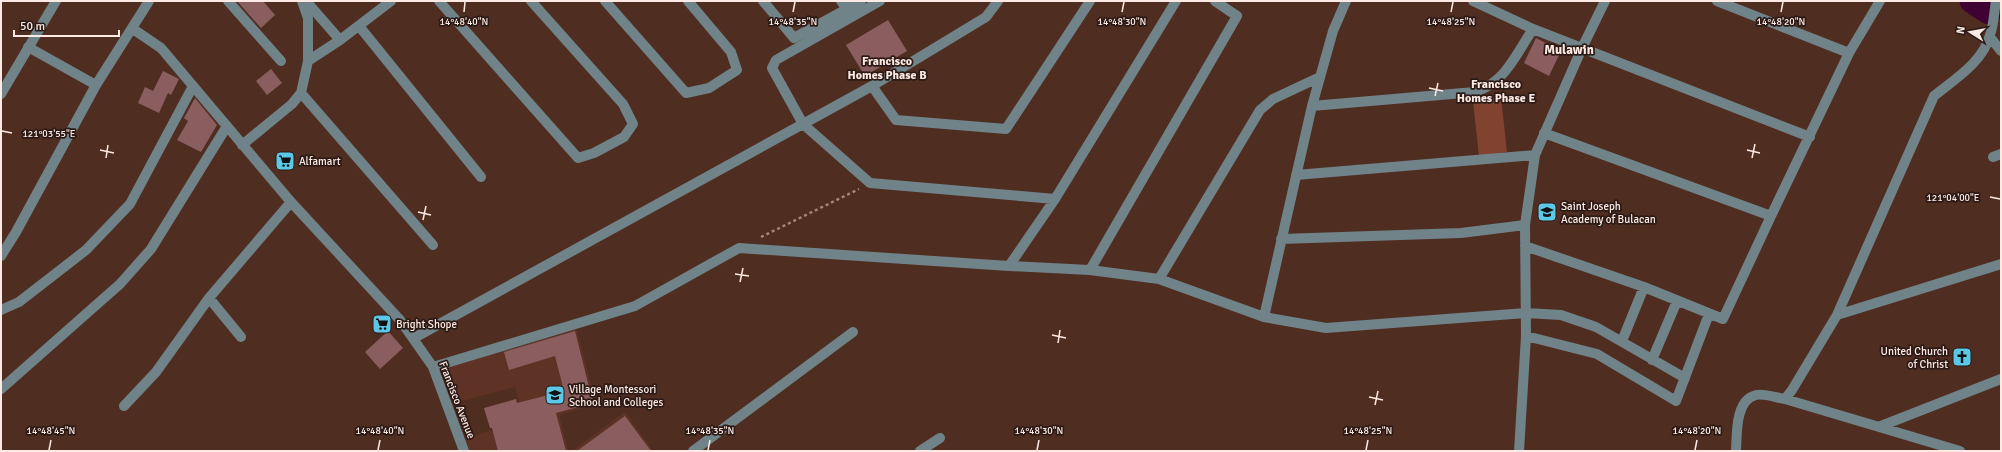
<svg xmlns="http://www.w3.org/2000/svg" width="2002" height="452" font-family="Signika,sans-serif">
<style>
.built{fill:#5e3325}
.green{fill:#81432f}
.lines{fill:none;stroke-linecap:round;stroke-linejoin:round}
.river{stroke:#3f0333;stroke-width:25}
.building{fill:#8a5e5f}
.path{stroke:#a2867d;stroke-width:2.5;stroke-dasharray:3 3;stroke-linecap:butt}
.minor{stroke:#6f8389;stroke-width:10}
.ticks{fill:none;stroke:#feeae4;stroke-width:1.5}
.labels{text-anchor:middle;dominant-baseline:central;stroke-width:3.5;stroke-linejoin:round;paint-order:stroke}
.poi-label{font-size:11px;fill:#feeae4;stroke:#2b1a15;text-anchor:start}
.street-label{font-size:11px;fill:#feeae4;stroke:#2b1a15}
.neighbourhood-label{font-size:12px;font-weight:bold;fill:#feeae4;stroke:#2b1a15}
.quarter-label{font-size:13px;font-weight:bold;fill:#feeae4;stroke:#2b1a15}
.ticks-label{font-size:10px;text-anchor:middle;fill:#feeae4;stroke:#2b1a15;stroke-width:3.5;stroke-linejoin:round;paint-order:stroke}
</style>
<rect width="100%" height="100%" fill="#502d21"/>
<path class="built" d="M576 327 596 404 559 415 568 451H470L465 438 524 421 515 387 454 403 442 365Z
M625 412 653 451H572Z"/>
<path class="green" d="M1501 97 1507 152 1479 156 1473 101Z"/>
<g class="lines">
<path class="river" d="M1972 1 1989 12"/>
</g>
<path class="building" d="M237 1H263L275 15 261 28Z
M888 20 907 51 865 76 846 45Z
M1536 38 1561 51 1549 76 1524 63Z
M271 69 282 83 267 95 256 81Z
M163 71 179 79 171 95 168 93 159 113 138 103 145 87 153 91Z
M195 98 217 125 201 152 177 140 188 121 184 118Z
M388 331 403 348 380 369 365 352Z
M575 331 593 403 556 413 566 451H498L492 428H490L484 408 516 399 517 403 564 391 555 356 509 370 504 352Z
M625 416 651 451H577Z"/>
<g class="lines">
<path class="path" d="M761 237 859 189"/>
<path class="minor" d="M228 1 281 61
M306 1 340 40 308 61
M439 1 578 158 594 153 624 137 633 124 623 104 531 1
M605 1 686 93 709 88 737 70 731 52 688 1
M763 1 794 38 847 9 841 1
M880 1 776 60 772 68 803 124 870 183 1055 199
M1473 1 1533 29 1810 137
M1717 1 1849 53
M847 9 861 1
M359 26 481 177
M133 29 161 48 291 202 400 320 433 367 464 451
M1990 37 2001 51
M340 40 391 1
M28 47 96 85
M872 86 896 120 1006 129 1090 1
M301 93 433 245
M1 94 56 1
M1312 106 1475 92C1506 82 1516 54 1533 29
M1544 133 1771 216 1849 53 1880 1
M242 145 292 104 301 93 308 61V18L302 1
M1993 157 2001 154
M1296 175 1535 155
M1281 239 1461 233 1525 225
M1525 246 1644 287 1723 319 1771 216
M1 256 16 232 96 85 149 1
M1009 266 1055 199 1176 1
M1090 270 1237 16 1215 1
M1159 279 1260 110 1273 99 1320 77
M209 298 241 337
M1 310 19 302 86 250 130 204 193 86
M1837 315 2001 264
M1264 317 1312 106 1333 31 1346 1
M1526 336 1597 354 1676 401 1709 314
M414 338 872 86 986 17 998 1
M1622 341 1644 287
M1652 360 1677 301
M433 367 635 306 739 248 1009 266 1090 270 1159 279 1264 317 1326 328 1526 313 1561 315 1596 327 1685 378
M1 389 120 284 151 249 227 126
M1785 399 1792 390 1837 315 1934 96C1955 79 1983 62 1990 35 1994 24 1994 12 1996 1
M124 406 156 372 209 298 291 202
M1881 426 2001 379
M693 451 853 332
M920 451 940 438
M1519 451 1526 336 1525 225 1535 155 1582 48 1605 1
M1736 451C1737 434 1735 400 1756 395 1764 393 1777 398 1785 399L1960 451"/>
</g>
<path class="ticks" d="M464 12 465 2M793 12 795 2M1122 12 1124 2M1451 12 1453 2M1781 12 1783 2M1429 88 1443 91M1435 96 1438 83M2 131 12 133M100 150 114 153M1747 150 1760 153M106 158 108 145M1752 158 1755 144M1990 197 2000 199M418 212 431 215M423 220 426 206M735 274 749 276M740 282 743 268M1052 335 1066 338M1058 343 1060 330M1369 397 1383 400M1375 405 1378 391M49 450 51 440M378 450 380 440M708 450 710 440M1037 450 1039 440M1366 450 1368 440M1695 450 1697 440"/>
<defs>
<g id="supermarket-square" transform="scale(1)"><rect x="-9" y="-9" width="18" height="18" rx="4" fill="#5ac8e6" stroke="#2b1a15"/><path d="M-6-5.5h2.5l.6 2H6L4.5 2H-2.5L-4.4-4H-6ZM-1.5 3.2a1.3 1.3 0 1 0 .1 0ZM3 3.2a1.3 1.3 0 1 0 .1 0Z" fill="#111"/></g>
<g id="school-square" transform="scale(1)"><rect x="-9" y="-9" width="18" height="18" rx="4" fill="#5ac8e6" stroke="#2b1a15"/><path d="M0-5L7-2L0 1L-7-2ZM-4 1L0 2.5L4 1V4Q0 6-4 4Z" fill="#111"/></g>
<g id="church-square" transform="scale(1)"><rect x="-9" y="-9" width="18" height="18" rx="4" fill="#5ac8e6" stroke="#2b1a15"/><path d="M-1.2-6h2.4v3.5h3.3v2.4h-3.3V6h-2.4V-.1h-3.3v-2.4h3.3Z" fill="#111"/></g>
</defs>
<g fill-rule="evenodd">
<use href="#supermarket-square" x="285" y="161"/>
<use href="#school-square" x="1547" y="212"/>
<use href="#supermarket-square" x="382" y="324"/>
<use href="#church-square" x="1962" y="357"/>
<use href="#school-square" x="555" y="395"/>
</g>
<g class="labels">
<g class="poi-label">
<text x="299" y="161">Alfamart</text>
<text x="1561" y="206">Saint Joseph<tspan x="1561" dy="13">Academy of Bulacan</tspan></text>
<text x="396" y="324">Bright Shope</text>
<text x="1948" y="351" text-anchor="end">United Church<tspan x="1948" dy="13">of Christ</tspan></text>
<text x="569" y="389">Village Montessori<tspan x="569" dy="13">School and Colleges</tspan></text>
</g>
<g class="street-label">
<text transform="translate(457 400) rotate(69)">Francisco Avenue</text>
</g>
<g class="neighbourhood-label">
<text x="887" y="61">Francisco<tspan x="887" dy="14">Homes Phase B</tspan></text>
<text x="1496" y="84">Francisco<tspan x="1496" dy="14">Homes Phase E</tspan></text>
</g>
<g class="quarter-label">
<text x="1569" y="50">Mulawin</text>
</g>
</g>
<g class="ticks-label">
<text x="464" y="25">14°48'40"N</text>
<text x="793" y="25">14°48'35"N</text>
<text x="1122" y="25">14°48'30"N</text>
<text x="1451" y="25">14°48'25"N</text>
<text x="1781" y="25">14°48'20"N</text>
<text x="49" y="137">121°03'55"E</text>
<text x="1953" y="201">121°04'00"E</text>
<text x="51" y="434">14°48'45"N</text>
<text x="380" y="434">14°48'40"N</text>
<text x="710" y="434">14°48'35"N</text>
<text x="1039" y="434">14°48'30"N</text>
<text x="1368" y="434">14°48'25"N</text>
<text x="1697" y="434">14°48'20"N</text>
</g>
<rect width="2002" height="452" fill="none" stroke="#feeae4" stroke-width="4"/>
<g transform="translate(1970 32) rotate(281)" stroke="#2b1a15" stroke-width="3" paint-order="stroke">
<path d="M0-3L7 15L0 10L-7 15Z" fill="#feeae4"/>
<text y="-6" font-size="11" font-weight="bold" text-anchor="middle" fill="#feeae4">N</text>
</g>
<path d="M14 30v6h105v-6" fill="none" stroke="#feeae4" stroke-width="2"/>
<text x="20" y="30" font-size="12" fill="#feeae4" stroke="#2b1a15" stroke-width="3" paint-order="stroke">50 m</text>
</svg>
